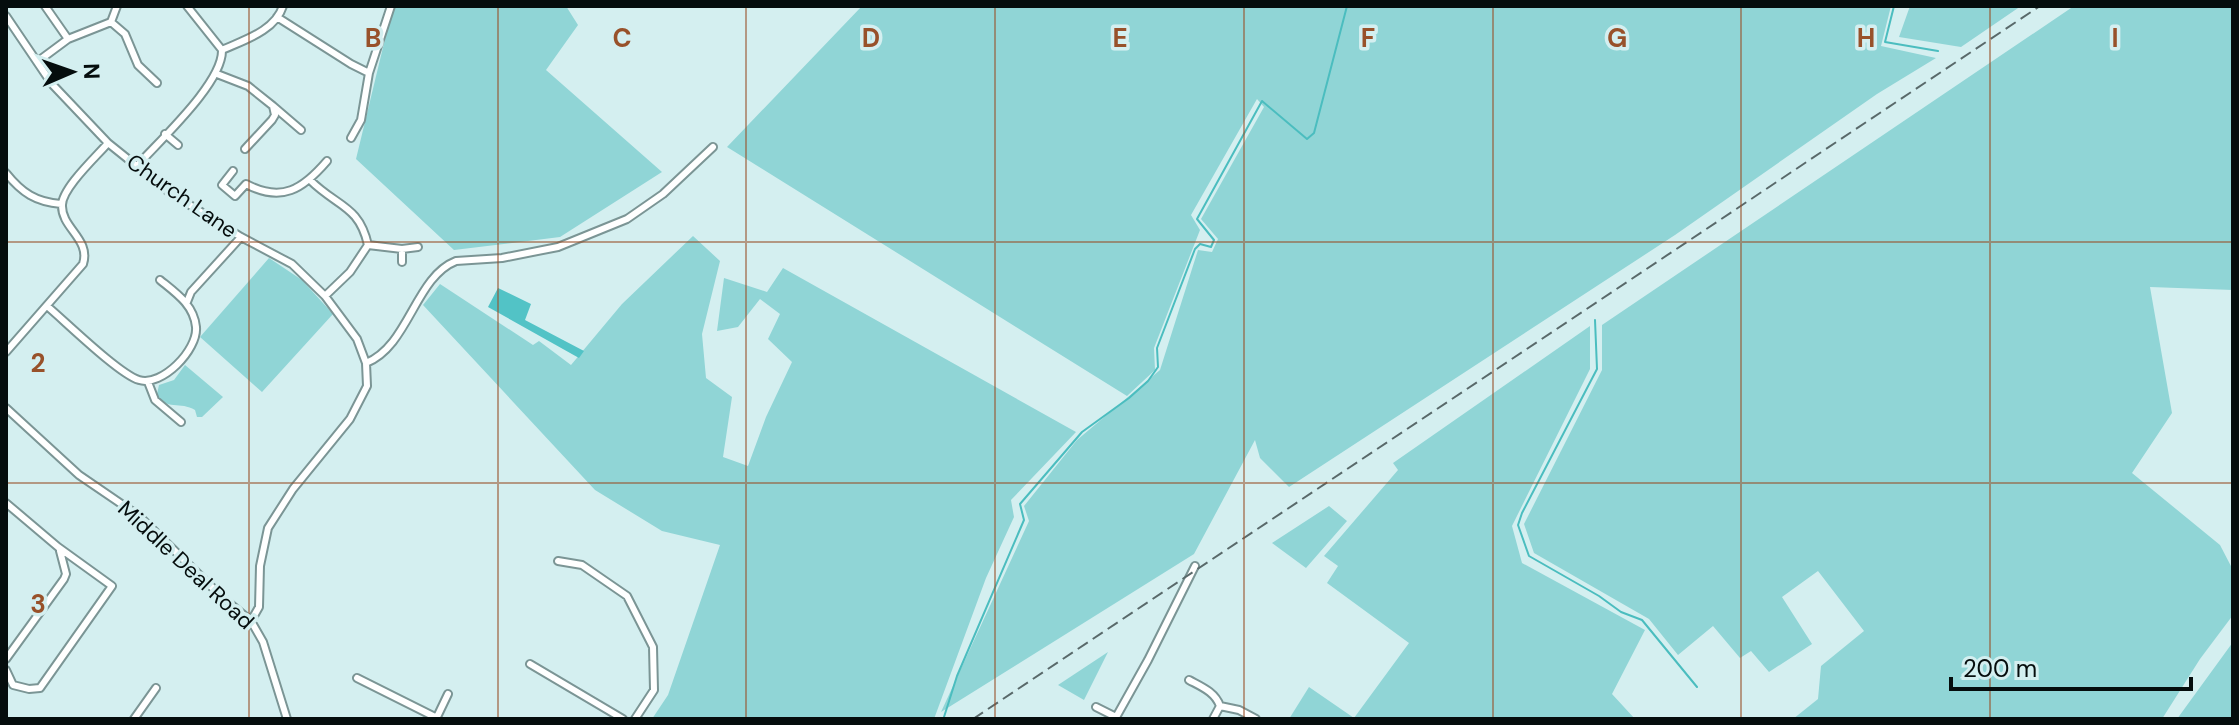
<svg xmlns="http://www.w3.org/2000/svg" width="2239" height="725" font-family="'DM Sans',sans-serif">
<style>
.green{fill:#90d5d6}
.forest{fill:#52c3c6}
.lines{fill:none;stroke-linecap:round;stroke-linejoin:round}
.stream{stroke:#4bbdbf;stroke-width:2}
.minor-casing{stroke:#7b9595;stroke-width:10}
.minor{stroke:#fff;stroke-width:6}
.rail{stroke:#59696a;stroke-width:2;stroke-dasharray:12 6;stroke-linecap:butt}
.grid{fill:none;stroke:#98512a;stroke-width:2;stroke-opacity:0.55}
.labels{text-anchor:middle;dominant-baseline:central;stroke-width:7;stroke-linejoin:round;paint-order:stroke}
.street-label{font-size:22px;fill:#050d0d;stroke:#d4eff0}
.grid-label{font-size:26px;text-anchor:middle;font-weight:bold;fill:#98512a;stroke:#d4eff0;stroke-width:7;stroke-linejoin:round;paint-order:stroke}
</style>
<rect width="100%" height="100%" fill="#d4eff0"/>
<path class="green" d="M393 6H566L578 25 546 70 662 172 560 237 454 250 356 159Z
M862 6H1891L1881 46 1936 58 1877 94 1675 235 1289 487 1260 458 1255 440 1194 554 941 712 1029 521 1024 506 1077 440 1160 370 1198 250 1212 252 1218 239 1201 219 1264 107 1257 99 1191 215 1200 230 1154 348 1155 370 1127 396 727 147Z
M1910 6H2021L1961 47 1899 37Z
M2074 6H2233V290L2150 287 2172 413 2132 473 2220 545 2233 570V615L2200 659 2162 719H1793L1818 699 1821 666 1864 631 1818 571 1782 597 1812 644 1769 672 1751 651 1740 658 1713 626 1678 655 1649 619 1534 553 1524 524 1602 370V325Z
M693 236 720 261 702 334 706 378 732 397 723 457 748 466 766 417 792 362 768 339 780 314 760 299 738 327 717 331 724 278 767 292 783 268 1076 432 1011 500 1014 517 986 578 934 719H652L668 695 720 545 662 531 595 490 423 305 440 284 533 345 539 341 571 365 622 304Z
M269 258 302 280 333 314 262 392 200 337Z
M1590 326V369L1512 526 1522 563 1645 630 1612 694 1635 719H1289L1309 687 1354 718 1409 643 1327 583 1338 566 1324 556 1398 470 1393 463Z
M185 365 223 397 202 417H197L195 410C181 401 165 411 157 394L159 385 174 380Z
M1329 506 1347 521 1306 568 1272 543Z
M2233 642V719H2177Z
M1108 652 1084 700 1058 685Z"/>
<path class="forest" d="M498 288 531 304 525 320 584 351 579 358 488 307Z"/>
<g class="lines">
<path class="stream" d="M1894 6 1885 42 1938 51
M1595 320 1597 369 1522 513 1518 525 1529 556 1599 596 1621 612 1642 620 1697 687
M944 717 957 676 1024 520 1020 504 1082 432 1129 398 1148 381 1158 367 1157 348 1195 249 1200 244 1211 247 1214 240 1197 219 1262 101 1307 139 1314 133 1347 6"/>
<g class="minor-casing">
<path id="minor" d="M45 6 68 39
M6 16 52 84 108 143 169 192 241 237 292 264 325 296 357 339 366 363 367 386 350 419 293 489 268 528 260 566 259 607 251 621
M277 17 351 64 369 73
M111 22 125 34 138 65 157 83
M222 50C244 40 275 31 283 6
M37 62 68 39 111 22 117 6
M217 74 248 86 273 106 275 115 272 120 245 149
M273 106 301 130
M165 134 178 145
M351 138 361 120 369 73 391 6
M136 167C159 141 223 83 222 50L187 6
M233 171 222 185 235 196 246 184C282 203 303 189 327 161
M6 173C22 193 36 202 61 204
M310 180C337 207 359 205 368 245L350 272 325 296
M368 245 402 249
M402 262V249L418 247
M187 302 191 292 241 237
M47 306C67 323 119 374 139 380 162 387 198 350 196 327 194 305 176 293 160 280
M6 352 83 264C91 239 61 228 62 205 62 188 97 156 108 143
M366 363C409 346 415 277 456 261L502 258 558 247 627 219 663 194 713 147
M148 382 155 400 181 422
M6 408 79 475 139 516 222 597 251 621 263 642 287 719
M6 503 58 547 112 586 40 688 29 689 13 685 6 670
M558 561 582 565 627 596 653 647 654 690 635 719
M6 659 64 579 66 574 60 551
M530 664 623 719
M357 678 437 718
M1189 680C1202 687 1215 692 1220 706L1213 719
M1220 706 1239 710 1256 719
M1096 707 1116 717
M134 719 156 688
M436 719 448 694
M1115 719 1148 660 1195 566"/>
</g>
<use href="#minor" class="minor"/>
<path class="rail" d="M973 719 2040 6"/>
</g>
<path class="grid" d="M249 6V719M498 6V719M746 6V719M995 6V719M1244 6V719M1493 6V719M1741 6V719M1990 6V719M6 242H2233M6 483H2233"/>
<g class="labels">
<g class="street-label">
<text transform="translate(182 196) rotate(35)">Church Lane</text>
<text transform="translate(186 565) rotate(43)">Middle Deal Road</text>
</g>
</g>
<g class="grid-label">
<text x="373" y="47">B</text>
<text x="622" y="47">C</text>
<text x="871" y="47">D</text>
<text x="1120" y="47">E</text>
<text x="1368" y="47">F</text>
<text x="1617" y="47">G</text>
<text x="1866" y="47">H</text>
<text x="2115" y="47">I</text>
<text x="38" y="372">2</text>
<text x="38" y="613">3</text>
</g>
<rect width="2239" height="725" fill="none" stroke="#050d0d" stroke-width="16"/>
<g transform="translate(72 72) rotate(88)" stroke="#d4eff0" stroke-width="6" paint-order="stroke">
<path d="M0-6L14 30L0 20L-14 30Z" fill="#050d0d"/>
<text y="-12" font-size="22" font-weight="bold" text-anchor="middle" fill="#050d0d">N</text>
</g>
<path d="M1951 677v12h240v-12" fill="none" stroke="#050d0d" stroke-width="4"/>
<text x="1963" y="677" font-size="24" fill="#050d0d" stroke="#d4eff0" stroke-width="6" paint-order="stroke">200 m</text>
</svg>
